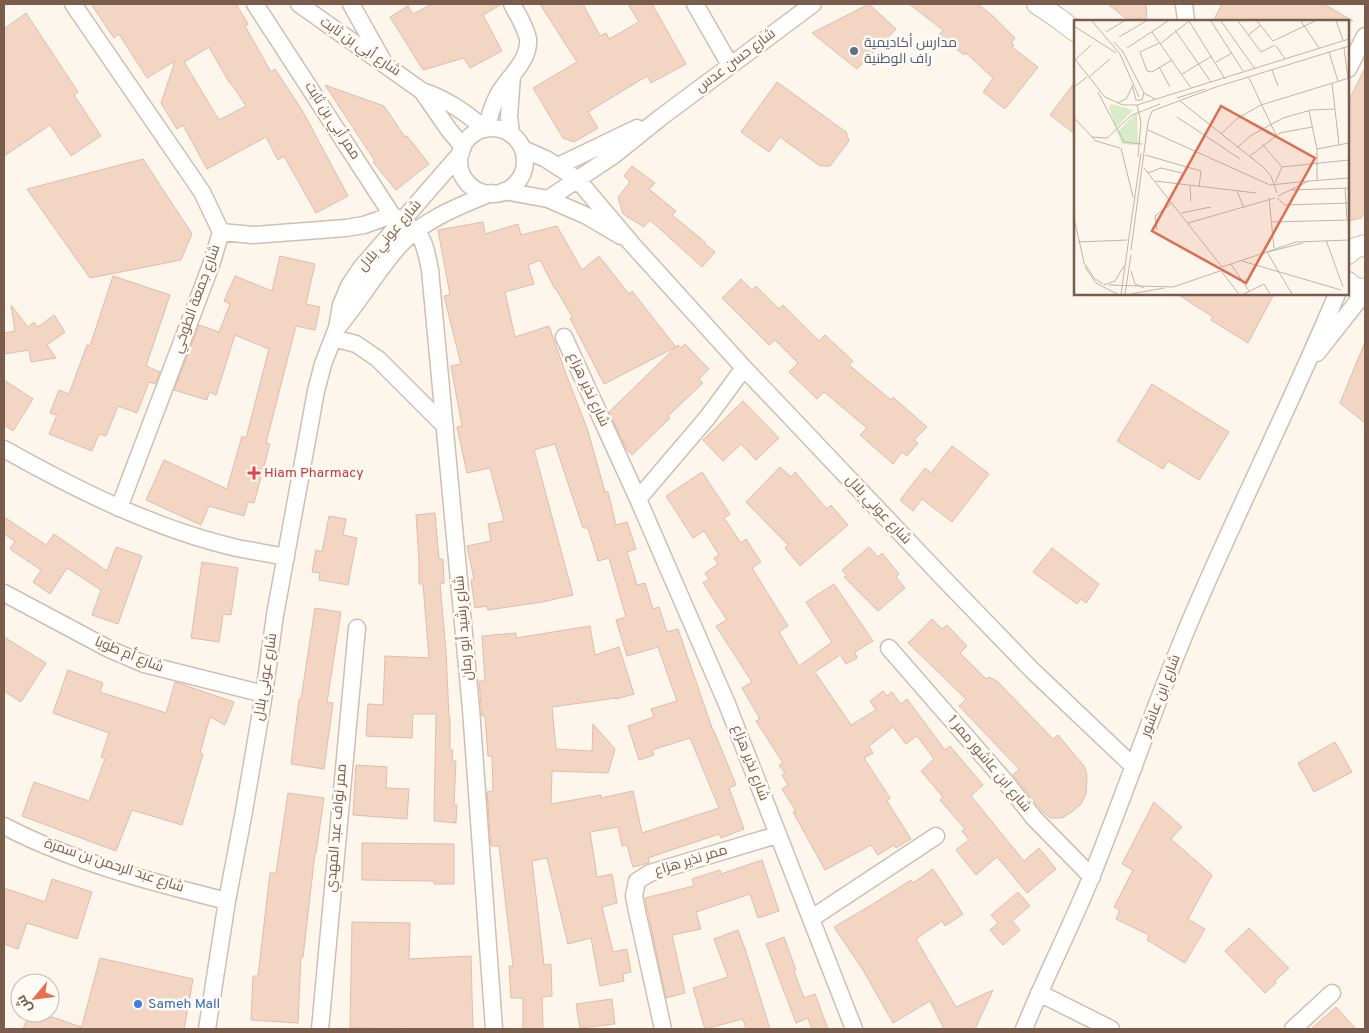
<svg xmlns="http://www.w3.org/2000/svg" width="1369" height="1033" font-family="Overpass,Cairo,sans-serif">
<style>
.building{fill:#f3d5c3;stroke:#e6bba3;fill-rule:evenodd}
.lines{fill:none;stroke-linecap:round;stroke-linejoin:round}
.minor-casing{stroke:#d1beb0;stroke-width:19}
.tertiary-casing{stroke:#d1beb0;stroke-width:22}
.minor{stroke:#fff;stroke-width:16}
.tertiary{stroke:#fff;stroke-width:20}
.service-dot{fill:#5c6f8a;stroke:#fffaf3;stroke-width:2}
.health-dot{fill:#e0444e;stroke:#fffaf3;stroke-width:2}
.shop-dot{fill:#3f7fe0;stroke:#fffaf3;stroke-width:2}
.labels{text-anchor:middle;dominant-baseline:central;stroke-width:5;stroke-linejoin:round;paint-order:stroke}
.service-label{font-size:14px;fill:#4e5e75;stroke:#fffaf3;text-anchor:start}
.street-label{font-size:14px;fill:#7a5c4d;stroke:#fffaf3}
.health-label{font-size:14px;fill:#be3a42;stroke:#fffaf3;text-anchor:start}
.shop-label{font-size:14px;fill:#366cbe;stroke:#fffaf3;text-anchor:start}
.inset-road{fill:none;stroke:#c5b3a7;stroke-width:1}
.view{fill:#dc6d51;fill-opacity:0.15;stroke:#dc6d51;stroke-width:2.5}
.inset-edge{fill:none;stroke:#7a5c4d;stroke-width:2.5}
</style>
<rect width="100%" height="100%" fill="#fdf6ec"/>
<path class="building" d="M91 4H236L248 24 245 26 271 72 275 69 302 110 348 196 316 213 284 156 278 160 266 137 207 169 183 125 177 129 161 103 175 61 147 78 119 34 114 38ZM209 47 229 82H230L246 106 219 120 184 62Z
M432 4H502L483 15 502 51 470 68 464 58 423 70 390 17 408 6 413 14Z
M540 4H583L600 36 606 33 609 39 639 22 628 4H652L686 64 651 83 647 76 588 112 598 128 574 142 563 138 533 88 577 62Z
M869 4 896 29 857 69 812 33Z
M909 4H978L994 17 1015 38 1011 43 1014 45 1012 47 1038 67 1005 109 983 92 993 78 966 53 964 55 939 35 943 30Z
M1108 4H1146L1147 21H1129Z
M1222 4H1324L1353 21H1213Z
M26 13 78 92 74 95 101 136 71 156 50 125 4 156V29Z
M1365 68V211L1361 218 1348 221V102Z
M777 82 846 132 849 141 830 166H820L780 137 769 152 741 132Z
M1075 82V134L1050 115Z
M325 85 384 106 405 137 407 136 429 164 396 190 373 162 375 161Z
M143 159 192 234 181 260 90 278 27 189Z
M632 166 655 183 649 189 676 211 672 215 705 242 704 243 715 252 702 267 650 220 644 227 623 214 618 197 630 182 624 176Z
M483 222 485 234 518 224 521 235 557 226 582 270 599 256 629 294 632 291 676 347 604 384 570 318H573L556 289H555L540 260 528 265 534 284 505 292 515 337 549 326 566 374 588 431 605 492H608L616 525 627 522 636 549 627 552 637 585 645 583 653 609 659 607 667 632 678 629 713 731H714L736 785 729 788 744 829 721 838 719 834 648 858 649 863 633 867 627 845 622 846 618 827 590 832 597 877 612 874 617 903 602 907 613 952 627 949 631 972 623 974 624 981 600 986 591 938 568 944 547 858 532 861 544 965 551 964 552 996 542 997 543 1029H523V998H511L509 966H513L499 846H491L487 792 493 791 492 756H488L485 716H482L479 681H485L482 636 516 633V638L590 626 595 655 619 647 634 694 616 699V698L552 707 556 749 592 751 593 724 615 749 608 773 552 771 551 804 601 795V798L633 791 642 833 719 808 690 738 652 750 654 755 639 760 628 726 654 717 651 709 677 701 658 647 627 656 616 620 626 617 609 558 598 561 588 528H583L555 444 534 450 573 595 542 602 488 610 487 606 475 608 471 580 474 579 467 546 491 541 488 524 504 521 490 468 467 473 457 427 462 426 451 366 461 364 444 296 450 295 438 230Z
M280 256 315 264 306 304 320 307 315 330 296 326 266 443 270 444 254 503 248 502 244 516 209 506 201 525 146 500 164 460 227 489 242 436 246 438 269 349 235 335 216 395 209 392 207 400 174 390 199 325 219 332 230 304 224 301 235 276 272 291Z
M113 276 170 295 146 366 160 372 155 384 149 382 137 413 118 406 106 436 99 434 92 451 49 434 57 415 50 413 59 390 69 394 87 345 90 346Z
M741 279 752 290 756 286 779 309 783 305 819 341 825 335 853 361 849 365 891 400 893 397 927 427 914 440 918 443 907 456 902 452 893 464 860 435 867 428 824 392 817 399 789 372 798 363 775 340 769 345 722 298Z
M1177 294H1274L1248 343 1211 320 1213 317Z
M11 305 28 327 34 322 38 327 54 315 65 332 47 345 56 358 31 362 29 350 4 354V333L15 331Z
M1365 342V423L1340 403Z
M685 344 709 369 699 379 703 383 668 416 670 418 632 455 627 450 609 412 678 345 681 348Z
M4 380 33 399 13 431 4 425Z
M1152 384 1229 432 1199 480 1168 461 1163 469 1117 441Z
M743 401 779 438 756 460 741 444 723 461 703 440Z
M952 446 989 474 952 522 922 499 913 511 900 500 925 468 931 473Z
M780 467 791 477 795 472 827 509 831 505 848 525 800 566 785 548 788 545 746 502Z
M702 472 730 514 724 518 741 543 746 539 761 562 752 568 788 626 779 632 799 666 832 642 806 602 834 584 873 641 855 652 857 658 846 664 840 655 815 672 851 725 876 710 870 701 883 691 887 696 892 692 901 704 907 699 945 750 950 746 983 785 971 796 1024 861 1039 848 1056 869 1027 893 997 857 976 875 956 850 969 840 962 831 965 829 940 800 943 797 921 771 934 759 917 736 906 744 893 727 869 746 873 753 864 758 890 798 887 801 911 839 896 848 894 845 878 855 871 845 825 870 793 812 796 811 782 789 788 785 782 775 785 773 779 765 783 763 756 721 760 719 742 688 752 682 716 626 727 620 703 583 709 579 705 573 718 564 714 558 719 555 704 531 693 538 666 496Z
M435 513 439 559H443L444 583 440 584 446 651 449 717H450V750H453L452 761H456L454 805H457L456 823 434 821 436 714H413L412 738 366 736 368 704 383 705 385 656 429 658 423 584H419V560L416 515Z
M329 516 346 519 343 535 357 538 348 585 319 580 320 573 312 572 316 550 322 552Z
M4 517 46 545 54 534 107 571 116 547 142 556 118 624 92 615 101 590 67 568 50 594 33 582 41 570 10 549 15 541 4 534Z
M869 547 878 557 882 553 899 574 896 577 905 588 878 611 844 577 847 576 842 570Z
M1052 548 1099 584 1086 603 1081 599 1077 604 1033 572Z
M202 562 238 568 231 615 223 614 219 642 191 638Z
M315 608 341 612 327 702 333 703 324 769 291 764 299 699H301Z
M932 619 942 629 947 625 967 646 960 653 986 679 989 677 998 682 1053 739 1058 735 1084 766 1087 775 1086 794 1081 804 1073 811 1062 818H1050L1042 811 1013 775 1019 769 959 706 966 699 908 643Z
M4 637 46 663 21 702 4 691Z
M68 670 103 683 100 692 166 713 175 682 234 702 225 725 210 717 200 753 203 754 182 825 132 810 116 851 22 816 34 782 89 801 105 759 101 757 109 733 53 713Z
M1335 742 1352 772 1314 792 1298 763Z
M356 765 387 767 386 788 409 789 407 819 353 815Z
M288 793 324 798 316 853H315L303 957H301L298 1023 251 1020 253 976H258L270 873H276Z
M1154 802 1182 827 1171 839 1212 875 1188 919 1205 929 1185 963 1147 940 1149 935 1116 919 1120 910 1114 907 1133 870 1122 864Z
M362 843 454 844V884H434V881L362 880Z
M762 860 779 911 758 918 750 894 696 912 701 929 672 935 685 993 666 998 645 898 694 886 692 879 720 870 721 874Z
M933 869 963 914 945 926 942 921 916 939 956 1007 993 990 975 1029H944L930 1001 893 1023 863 970 834 927 873 904 911 880 913 883Z
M52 879 92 892 77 939 27 923 18 949 4 944V888L45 902Z
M1018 892 1030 906 1012 921 1020 930 1003 945 990 930 998 923 991 915Z
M352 922 410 923 409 959 471 956 473 1029 350 1028Z
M1249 928 1289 968 1275 981 1276 983 1265 993 1225 951Z
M738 930 746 952 770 1029H746L743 1019 705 1029 693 988 728 977 714 939Z
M784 937 796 970 794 971 804 998 815 994 828 1029H812L808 1018 796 1023 766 944Z
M100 958 193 979 184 1029H81Z
M612 999 615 1024 580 1028 576 1004Z
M1336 1007 1356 1029H1311Z
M29 1013H41L81 1027V1029H23Z"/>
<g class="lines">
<g class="minor-casing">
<path id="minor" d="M73 4 202 192 221 232 211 265 119 508
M255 4 392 215C422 234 423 234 430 270L471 709 494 1029
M299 4 422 91C447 99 466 113 485 129
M351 4 383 61
M695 4 730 65
M1184 4 1186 21
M1348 69 1365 36
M422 91 449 130 463 147
M487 128C489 117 492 106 498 95 507 78 530 61 528 39 526 27 517 14 512 4
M459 161a33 33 0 1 1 66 0a33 33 0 1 1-66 0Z
M511 133 509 116 512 76
M523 149 546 159 577 179 631 243 744 368 945 580 1033 671 1134 767
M558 166 637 128
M504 191 548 199 587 216 621 236
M548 199 614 155 660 118 813 4
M221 232 253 235 346 228 364 225 392 215
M337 328C359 302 376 272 399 246 423 220 459 206 491 193
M564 337 638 499 727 704 854 1029
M333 338 356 344 378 359 445 426
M1317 353 1365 292
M4 449C77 490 155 529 237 548 254 551 270 554 286 557
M638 499 707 418 744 368
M4 593 109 649 144 664 264 694
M889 648 1004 780 1034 818 1092 877
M4 826C73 862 151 882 227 901
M812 918 936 836
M1039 993 1111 1029
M207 1029 227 901 244 811 264 694 275 615 316 391 323 364 337 328 341 305 349 286 361 268 461 153
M320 1029 357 628
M663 1029 637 911 634 896 637 881 650 873 777 835
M1024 1029C1045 977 1071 927 1092 875 1128 786 1158 694 1197 605 1242 501 1293 399 1337 294
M1293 1029 1332 993"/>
</g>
<g class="tertiary-casing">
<path id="tertiary" d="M1037 4 1058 18 1075 31
M1348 254 1355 248 1365 245
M1348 282 1353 287 1365 290"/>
</g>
<use href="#minor" class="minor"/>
<use href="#tertiary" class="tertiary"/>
</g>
<circle class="service-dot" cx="854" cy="51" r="5"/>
<path class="health-dot" d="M251.5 465.5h5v5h5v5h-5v5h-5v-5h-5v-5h5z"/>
<circle class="shop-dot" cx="138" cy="1004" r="5"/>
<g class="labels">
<g class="service-label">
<text x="864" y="43">مدارس أكاديمية<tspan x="864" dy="16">راف الوطنية</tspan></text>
</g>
<g class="street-label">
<text transform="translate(360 47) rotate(34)">شارع أبي بن ثابت</text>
<text transform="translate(736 61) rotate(-37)">شارع حسن عدس</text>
<text transform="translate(332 121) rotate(57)">ممر أبي بن ثابت</text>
<text transform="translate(390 236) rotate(-49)">شارع عوني بلال</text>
<text transform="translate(197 299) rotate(-70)">شارع جمعة الطوخي</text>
<text transform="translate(588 390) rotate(65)">شارع نذير هزاع</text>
<text transform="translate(878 510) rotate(47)">شارع عوني بلال</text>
<text transform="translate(464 628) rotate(-95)">شارع رشيد أبو رمان</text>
<text transform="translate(129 655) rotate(22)">شارع أم طوبا</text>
<text transform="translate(266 677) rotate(-81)">شارع عوني بلال</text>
<text transform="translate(1161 696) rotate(-69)">شارع ابن عاشور</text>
<text transform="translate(750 763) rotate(69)">شارع نذير هزاع</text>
<text transform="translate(989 764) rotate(50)">شارع ابن عاشور ممر 1</text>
<text transform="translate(337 828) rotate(-85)">ممر نواف عبد المهدي</text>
<text transform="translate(691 861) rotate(-17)">ممر نذير هزاع</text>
<text transform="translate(114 866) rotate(18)">شارع عبد الرحمن بن سمرة</text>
</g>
<g class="health-label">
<text x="264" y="473">Hiam Pharmacy</text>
</g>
<g class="shop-label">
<text x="148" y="1004">Sameh Mall</text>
</g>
</g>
<g transform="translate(1074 20)">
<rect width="275" height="275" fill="#fdf6ec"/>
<path d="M37 84 59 90 42 108 35 87ZM63 93 64 125 48 124 43 112Z" fill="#d8ecc9"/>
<path class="inset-road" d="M18 1 46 34 65 77M115 1 151 59M137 1 169 51M147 1 181 49M164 1 187 32 201 25M183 1 199 21M227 1 245 28M262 1 269 20M0 6 42 33M101 10 137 62M32 12 50 1M78 12 117 68M174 15 187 5M45 17 72 1M199 21 241 1M40 22 49 32 70 73 81 79M85 23 66 32 73 51 78 52 98 40M86 24 115 1M202 26 211 39M53 28 94 1M270 28 274 58M255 32 264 61M0 38 31 77 49 85H63M2 39 17 25M142 42 158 33M85 47 96 67M198 50 204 66M108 54 138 36M15 57 36 39M175 58 202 115M258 63 265 125M58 65 62 80H68L70 73M0 67 13 57M24 72 50 122 68 124M103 78 131 69M106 81 189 147 197 156 203 173M43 83 52 79 58 67M235 91 243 129V160M103 97 166 139M0 98 22 121 46 128M74 110 196 165 235 161M147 114 164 98 187 85 275 58M17 117 33 118 58 95 86 84M188 124 208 147 275 140M164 127 176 116 209 98 237 90 261 89M47 128 59 177M243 129 275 123M121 131 136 105M71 135 127 151 125 167M176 136 206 113 238 107M64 137 67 102 63 85 275 19M70 148 148 247M74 153 87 148 108 153M81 161 182 173M201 163 208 147M116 166 117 181M271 168 273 199M217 170 275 168M163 171 170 188M204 176 235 161 275 158M195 178 200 228M203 178 211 185 275 183M107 193 137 187M0 198 10 242M198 202 275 200M114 203 201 178M83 210 81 196 98 183M252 220 269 267M4 222 53 220M57 230 74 102 78 91 142 67 275 26M193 232 218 274M190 233 229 223M9 241 20 258 29 264M168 241 267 270M157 244 175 271M11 247 22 263 43 274M148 247 222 222 275 220M57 251 61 264 70 268M147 251 165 274M30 265 41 261 50 246M35 265 99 267 146 251M47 274 67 133M51 274 57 235M57 274 90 268M170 274 190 264 196 274"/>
<path class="view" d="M147 86 241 138 172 263 78 211Z"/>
<rect width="275" height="275" class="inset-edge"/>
</g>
<rect width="1369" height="1033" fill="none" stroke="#7a5c4d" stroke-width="10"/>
<g transform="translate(35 998) rotate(241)"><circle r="24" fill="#fffaf3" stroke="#cabbb1"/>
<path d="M0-4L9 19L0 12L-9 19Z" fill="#e76f51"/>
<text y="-8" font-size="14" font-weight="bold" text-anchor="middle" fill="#7a5c4d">ش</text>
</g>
</svg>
